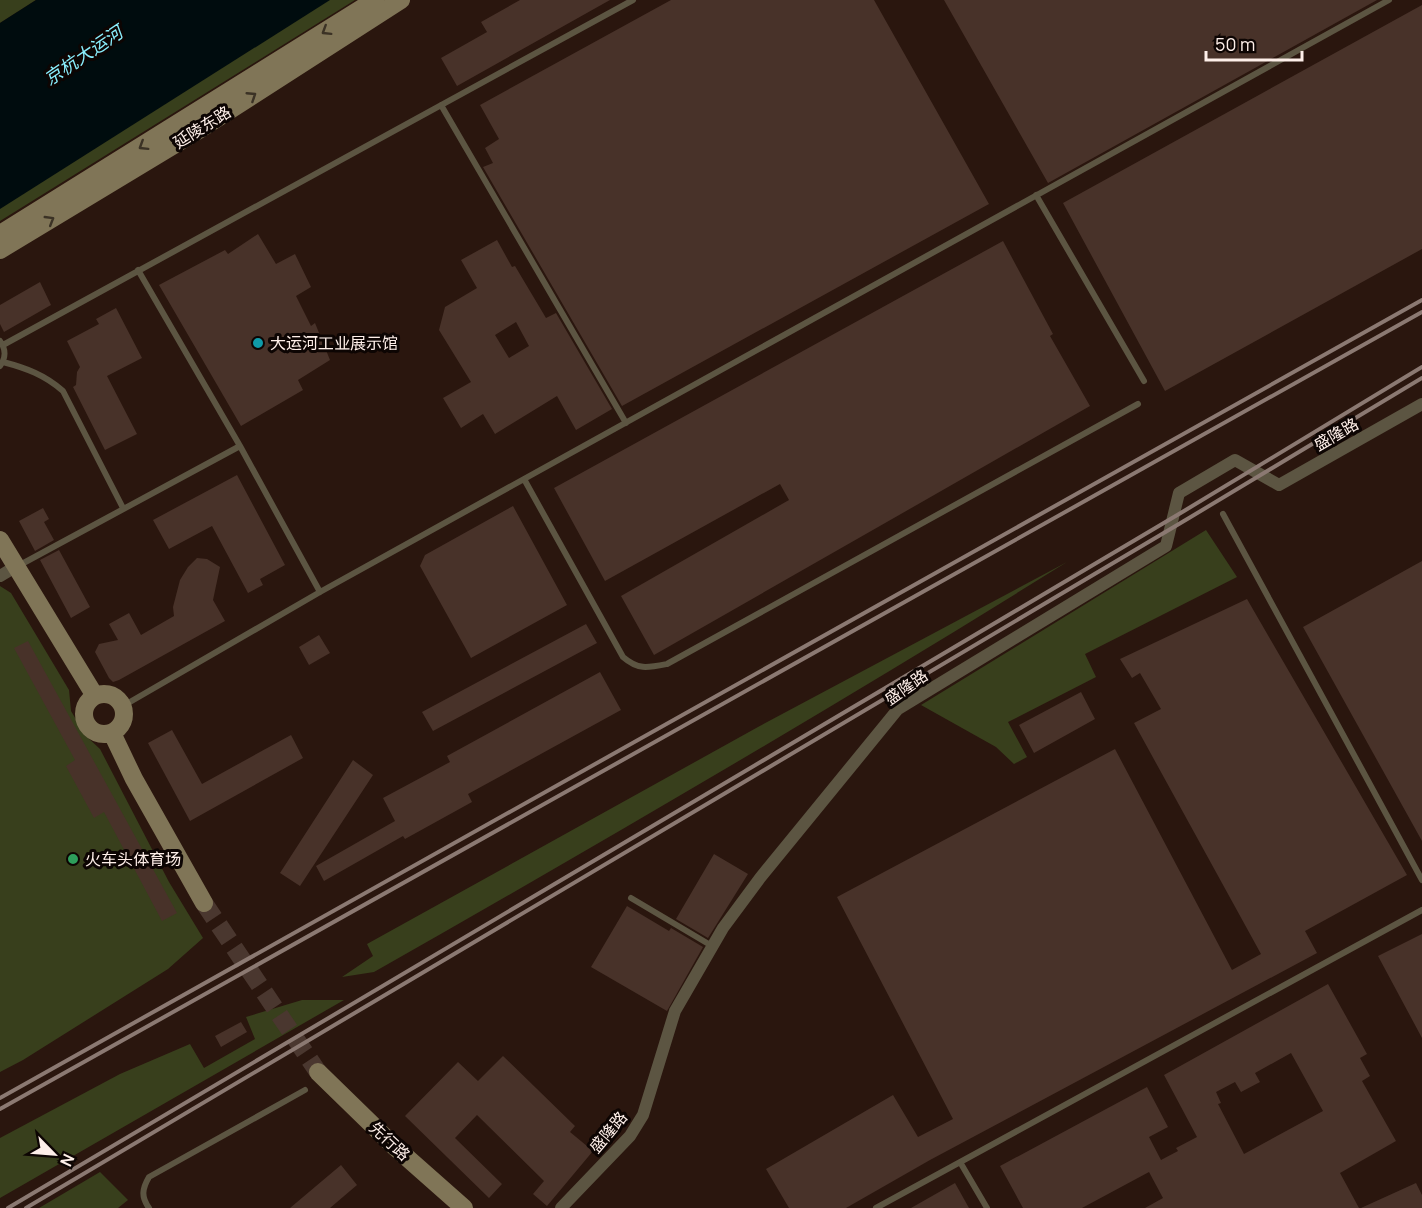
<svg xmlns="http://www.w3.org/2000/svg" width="1422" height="1208" font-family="Manrope,'Noto Sans SC',sans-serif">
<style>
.green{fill:#383f1c}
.water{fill:#000c0e}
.building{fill:#483229;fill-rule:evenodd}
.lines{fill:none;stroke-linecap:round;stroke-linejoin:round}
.secondary-tunnel{stroke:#4a372f;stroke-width:18;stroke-dasharray:18 9;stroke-linecap:butt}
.lane{stroke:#5c5542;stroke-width:6}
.street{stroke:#5c5542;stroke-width:12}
.secondary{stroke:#807557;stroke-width:18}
.rail{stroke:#8b7972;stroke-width:4}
.oneway{stroke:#3b3225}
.culture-dot{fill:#0f9aa8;stroke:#0d0503;stroke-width:2}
.leisure-dot{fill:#2e9e5b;stroke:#0d0503;stroke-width:2}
.labels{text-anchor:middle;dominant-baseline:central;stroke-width:6;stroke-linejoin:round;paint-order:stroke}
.street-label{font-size:16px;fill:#feefe9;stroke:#0d0503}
.poi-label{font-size:16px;fill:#feefe9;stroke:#0d0503;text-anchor:start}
.water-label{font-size:18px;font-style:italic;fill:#8aeffe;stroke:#0d0503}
</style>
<rect width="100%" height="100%" fill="#2a160e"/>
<path class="green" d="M0 0H36L0 23Z
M313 0H355L0 221V201Z
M1206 530 1237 577 1085 654 1096 677 1008 722 1027 757 1014 764 996 747 921 705Z
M1067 562C839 704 608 839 374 972L342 977 373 956 367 944 758 727Z
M0 586 11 593 69 690 71 711 86 736 100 749 169 882 203 938 168 969 23 1060 0 1072Z
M302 1000H344L0 1198V1138L120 1074 190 1044 204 1068 255 1039 246 1017Z
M100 1172 128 1200 118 1208H39Z"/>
<path class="water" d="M36 0H330L0 209V23Z"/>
<path class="building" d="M520 0H610L457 86 441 58 487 32 481 22Z
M671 0H874L989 204 622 406 483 167 493 163 485 148 499 139 480 105Z
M944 0H1377L1048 183Z
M1422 5V249L1165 391 1063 203Z
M258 234 276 264 295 254 311 287 296 296 311 326 315 323 330 360 298 380 303 390 241 426 159 285 225 250 228 254Z
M497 240 512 267 515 266 546 318 556 313 612 409 576 430 557 396 495 434 483 414 461 428 443 398 471 382 439 330 445 307 477 288 461 260ZM516 322 529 346 509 358 495 335Z
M1003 241 1053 334 1050 336 1090 406 654 655 621 596 789 500 780 484 605 581 554 488Z
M40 282 51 305 4 332 0 324V305Z
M116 308 142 358 107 376 137 434 105 450 73 387 76 385 77 372 80 367 67 341 99 324 96 319Z
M237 475 285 565 260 579 263 585 248 593 212 526 169 549 153 520Z
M513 506 567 605 471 658 420 566 425 555Z
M43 508 49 519 44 522 54 540 35 551 19 521Z
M59 550 90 607 71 618 40 560Z
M197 558 207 559 220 567 213 600 225 621 119 680 113 682 109 678 95 652 99 644 118 640 109 624 129 613 141 635 174 616 173 607 180 580 188 567Z
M1422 561V841L1303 627Z
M1247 599 1407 875 1305 931 1317 953 930 1160 846 1208H789L766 1169 893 1095 918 1137 953 1119 837 897 1115 749 1232 970 1261 954 1134 723 1161 709 1140 673 1132 678 1120 659Z
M586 624 597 643 433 731 422 712Z
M319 635 330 653 309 665 299 647Z
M28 641 177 913 162 921 104 812 94 818 66 766 75 760 14 648Z
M600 672 621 710 468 794 472 802 405 839 403 836 324 881 316 866 395 821 383 798 450 762 447 756Z
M1081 692 1095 719 1034 753 1019 725Z
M172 730 202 784 291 735 303 758 190 821 148 743Z
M353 760 373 775 300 886 280 873Z
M714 854 748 874 708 938 676 919Z
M627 906 669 931 671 928 703 947 667 1011 591 967Z
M1422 934V1038L1378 956Z
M1328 984 1367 1054 1360 1058 1370 1076 1362 1081 1396 1141 1340 1173 1359 1208H1145L1163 1198 1149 1172 1082 1208H1023L1000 1166 1147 1087 1168 1127 1149 1137 1161 1160 1178 1151 1176 1148 1197 1137 1164 1075ZM1291 1053 1323 1111 1244 1154 1218 1104 1221 1103 1216 1092 1235 1082 1241 1092 1260 1082 1255 1073Z
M241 1022 247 1032 221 1047 215 1036Z
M503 1056 575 1126 570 1132 593 1151 547 1206 533 1194 544 1181 477 1115 455 1138 502 1184 489 1198 405 1116 458 1062 478 1081Z
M341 1165 357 1185 330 1208H290Z
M955 1183 969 1208H911Z
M1416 1183 1422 1195V1208H1361Z"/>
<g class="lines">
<path class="secondary-tunnel" d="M204 903 318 1072"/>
<path class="lane" d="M441 105 626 423
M1036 195 1144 381
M138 270 240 446
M0 341C6 349 6 358 0 366
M3 345 633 0
M3 362C26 368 45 375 63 391L123 508
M524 479 623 657C638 670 647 668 667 664L1138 404
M1223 514 1422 880
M18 566 240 446 320 592
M123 706 320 592 1389 0
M631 898 712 946
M960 1162 987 1208
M149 1208C141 1197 142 1189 149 1177L305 1090
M876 1208 1422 910"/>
<path class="street" d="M0 576 15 567
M561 1208 630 1136 643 1115 675 1011 723 928 760 878 898 709 1166 546 1179 493 1235 460 1279 485 1422 404"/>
<path class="secondary" d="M0 234 375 0
M0 250 202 128 401 0
M0 540 95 696
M84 714a20 20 0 1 1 40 0a20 20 0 1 1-40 0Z
M112 733 134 779 204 903
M318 1072 395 1147 464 1208"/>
<path class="rail" d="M0 1098 1422 300
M0 1109 1422 312
M8 1208 1184 511 1422 367
M26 1208 1189 518 1422 378"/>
</g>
<defs><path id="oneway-chevron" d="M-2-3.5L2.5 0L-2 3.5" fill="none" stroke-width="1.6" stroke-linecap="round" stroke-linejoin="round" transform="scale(1.5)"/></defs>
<g class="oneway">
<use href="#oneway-chevron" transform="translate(326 31) rotate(148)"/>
<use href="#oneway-chevron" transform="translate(252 96) rotate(-33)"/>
<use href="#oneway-chevron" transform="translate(143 146) rotate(148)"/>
<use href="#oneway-chevron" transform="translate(50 220) rotate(-31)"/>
</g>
<circle class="culture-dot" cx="258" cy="343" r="6"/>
<circle class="leisure-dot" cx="73" cy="859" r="6"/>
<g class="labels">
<g class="street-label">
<text transform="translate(202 127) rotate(-32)">延陵东路</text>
<text transform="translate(1336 434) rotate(-30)">盛隆路</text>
<text transform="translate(906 687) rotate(-35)">盛隆路</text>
<text transform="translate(608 1132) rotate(-50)">盛隆路</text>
<text transform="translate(390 1141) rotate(43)">先行路</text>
</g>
<g class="poi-label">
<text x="270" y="343">大运河工业展示馆</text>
<text x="85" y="859">火车头体育场</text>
</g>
<g class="water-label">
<text transform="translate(83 55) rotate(-34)">京杭大运河</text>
</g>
</g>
<g transform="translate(54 1154) rotate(115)" stroke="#0d0503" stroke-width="4.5" paint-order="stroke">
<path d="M0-4.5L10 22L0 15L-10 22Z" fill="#feefe9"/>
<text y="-9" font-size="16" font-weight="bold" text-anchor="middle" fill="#feefe9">N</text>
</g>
<path d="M1206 51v9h96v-9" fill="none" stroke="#feefe9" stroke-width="3"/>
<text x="1215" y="51" font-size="18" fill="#feefe9" stroke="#0d0503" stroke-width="4.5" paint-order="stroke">50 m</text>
</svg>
